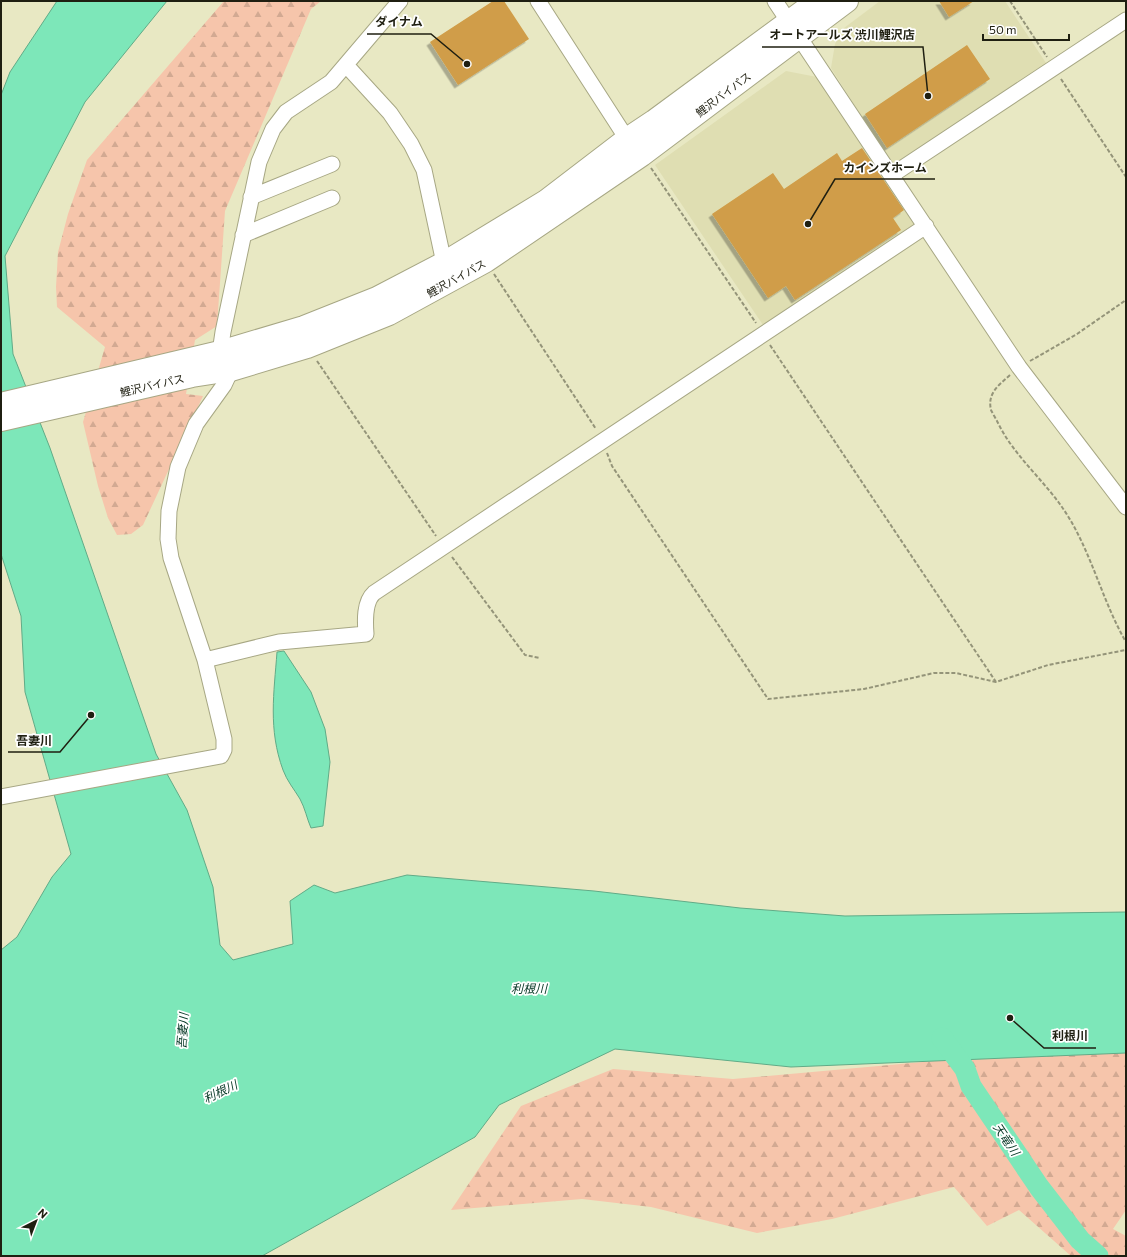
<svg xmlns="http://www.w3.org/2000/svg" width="1127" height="1257" font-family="Commissioner,'Noto Sans JP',sans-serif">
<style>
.built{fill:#dfdeb2}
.forest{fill:url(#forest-firs)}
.water{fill:#7de7b9;stroke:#61ab87}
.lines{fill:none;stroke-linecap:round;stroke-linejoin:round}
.river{stroke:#7de7b9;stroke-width:21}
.building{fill:#d09d48;filter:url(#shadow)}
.minor-casing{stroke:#a7a784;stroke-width:17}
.highway-casing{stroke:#a7a784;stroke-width:24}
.path{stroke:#949479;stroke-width:2;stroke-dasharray:4 2;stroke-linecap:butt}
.minor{stroke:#fff;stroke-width:15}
.highway{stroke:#fff;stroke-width:22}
.labels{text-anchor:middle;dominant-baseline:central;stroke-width:3.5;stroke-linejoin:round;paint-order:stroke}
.street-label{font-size:11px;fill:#1f1f11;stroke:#fff}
.water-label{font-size:12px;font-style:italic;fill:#053624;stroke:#fff}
.leader{fill:none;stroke:#1f1f11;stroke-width:1.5}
.callout-dot{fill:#1f1f11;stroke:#fff;stroke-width:1.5}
.callout-label{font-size:12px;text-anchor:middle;font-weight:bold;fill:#1f1f11;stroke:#fff;stroke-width:3.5;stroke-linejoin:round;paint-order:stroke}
</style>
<defs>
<pattern id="forest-firs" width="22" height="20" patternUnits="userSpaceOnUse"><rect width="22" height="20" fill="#f6c5ab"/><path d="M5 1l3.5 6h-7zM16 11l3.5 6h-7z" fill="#d2a992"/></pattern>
<filter id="shadow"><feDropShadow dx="-3.5" dy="3.5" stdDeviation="0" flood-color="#0004"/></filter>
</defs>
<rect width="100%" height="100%" fill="#e8e8c3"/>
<path class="built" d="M880 1H1005L1048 66 901 165 891 163 831 68 835 44 844 28Z
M786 71 817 77 916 223 915 228 765 328 655 165Z"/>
<path class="forest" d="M224 1H321L311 9 225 211 217 326 195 340 186 394 203 396 143 525 131 534 117 535 108 518 98 486 83 422 105 347 57 307 56 287 58 252 68 214 87 160Z
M1126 1053V1210L1113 1229 1126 1236V1256H1071L1019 1210 987 1226 954 1187 832 1219 757 1233 651 1207 582 1199 451 1210 521 1106 613 1069 733 1079 934 1061Z"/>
<path class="water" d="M57 1H167L85 102 5 256 13 354 50 448 156 754 187 810 213 887 220 945 233 960 293 944 290 901 314 885 335 893 407 875 594 891 740 908 845 916 1126 912V1053L791 1067 615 1049 499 1105 475 1137 262 1256H1V950L17 937 52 877 71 854 25 692 21 616 1 554V95L10 72Z
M284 651 311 692 325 729 330 762 323 826 311 828C307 819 305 808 300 799 294 789 287 781 283 770 268 729 274 693 277 652Z"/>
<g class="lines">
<path class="river" d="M942 1038 965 1069 971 1086 1039 1187 1080 1240 1098 1256"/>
</g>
<path class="building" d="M493 1H504L529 39 458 85 430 42Z
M939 1H974L949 17Z
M967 45 990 79 887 148 865 114Z
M862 148 904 210 893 218 901 230 795 300 786 286 768 298 712 214 773 173 784 189 837 153 842 161Z"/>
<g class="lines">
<g class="minor-casing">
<path id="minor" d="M538 1 627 139
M775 1 1019 367 1126 507
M346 65 390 113 411 144 424 170 444 263
M892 175 1126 20
M251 197 332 164
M243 235 332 198
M220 352 223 332 259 162 273 129 286 112 331 82 400 1
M205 660 279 642 366 634C365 621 364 602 374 593L926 226
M1 797 221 756 224 750V739L205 660 171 558 168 539 169 511 178 467 196 424 224 385 231 370"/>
</g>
<g class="highway-casing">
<path id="highway" d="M5 403 220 352 304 327 377 298 444 263 546 201 627 139 654 121 817 1
M1 420 192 376 231 370 307 347 389 314 486 261 642 155 847 1"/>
</g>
<path class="path" d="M1010 1 1047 57
M1061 79 1126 177
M651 168 756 323
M494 274 596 429
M770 345 996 682
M317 361 436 536
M1030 361 1077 334 1126 300
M1010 375C999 385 987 393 991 410 993 414 996 419 998 423 1014 456 1044 480 1064 510 1091 550 1102 601 1126 642
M607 453 612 466 768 699 864 689 934 673H956L996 682 1048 665 1126 650
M452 557 525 655 540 658"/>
<use href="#minor" class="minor"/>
<use href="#highway" class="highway"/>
</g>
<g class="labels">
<g class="street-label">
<text transform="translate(723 94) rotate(-37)">鯉沢バイパス</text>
<text transform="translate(456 278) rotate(-29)">鯉沢バイパス</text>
<text transform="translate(152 385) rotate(-13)">鯉沢バイパス</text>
</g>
<g class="water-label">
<text x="529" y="988">利根川</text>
<text transform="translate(182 1031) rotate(-86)">吾妻川</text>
<text transform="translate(220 1091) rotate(-25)">利根川</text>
<text transform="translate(1007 1139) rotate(56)">天竜川</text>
</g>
</g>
<path class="leader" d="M467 64L431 34H367M928 96L923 47H762M808 224L835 179H935M91 715L60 752H8M1010 1018L1044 1048H1096"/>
<g class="callout-dot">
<circle cx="467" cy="64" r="4"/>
<circle cx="928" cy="96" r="4"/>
<circle cx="808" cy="224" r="4"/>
<circle cx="91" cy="715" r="4"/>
<circle cx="1010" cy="1018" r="4"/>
</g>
<g class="callout-label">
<text x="399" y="26">ダイナム</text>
<text x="842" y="39">オートアールズ 渋川鯉沢店</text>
<text x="885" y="172">カインズホーム</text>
<text x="34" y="745">吾妻川</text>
<text x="1070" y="1040">利根川</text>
</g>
<rect width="1127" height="1257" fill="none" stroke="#1f1f11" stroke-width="4"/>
<g transform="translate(36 1221) rotate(42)" stroke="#ffffff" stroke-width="3" paint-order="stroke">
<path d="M0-3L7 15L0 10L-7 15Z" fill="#1f1f11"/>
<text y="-6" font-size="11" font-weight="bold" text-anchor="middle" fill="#1f1f11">N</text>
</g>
<path d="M983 34v6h86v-6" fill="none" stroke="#1f1f11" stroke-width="2"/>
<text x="989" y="34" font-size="12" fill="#1f1f11" stroke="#ffffff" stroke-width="3" paint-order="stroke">50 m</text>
</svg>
